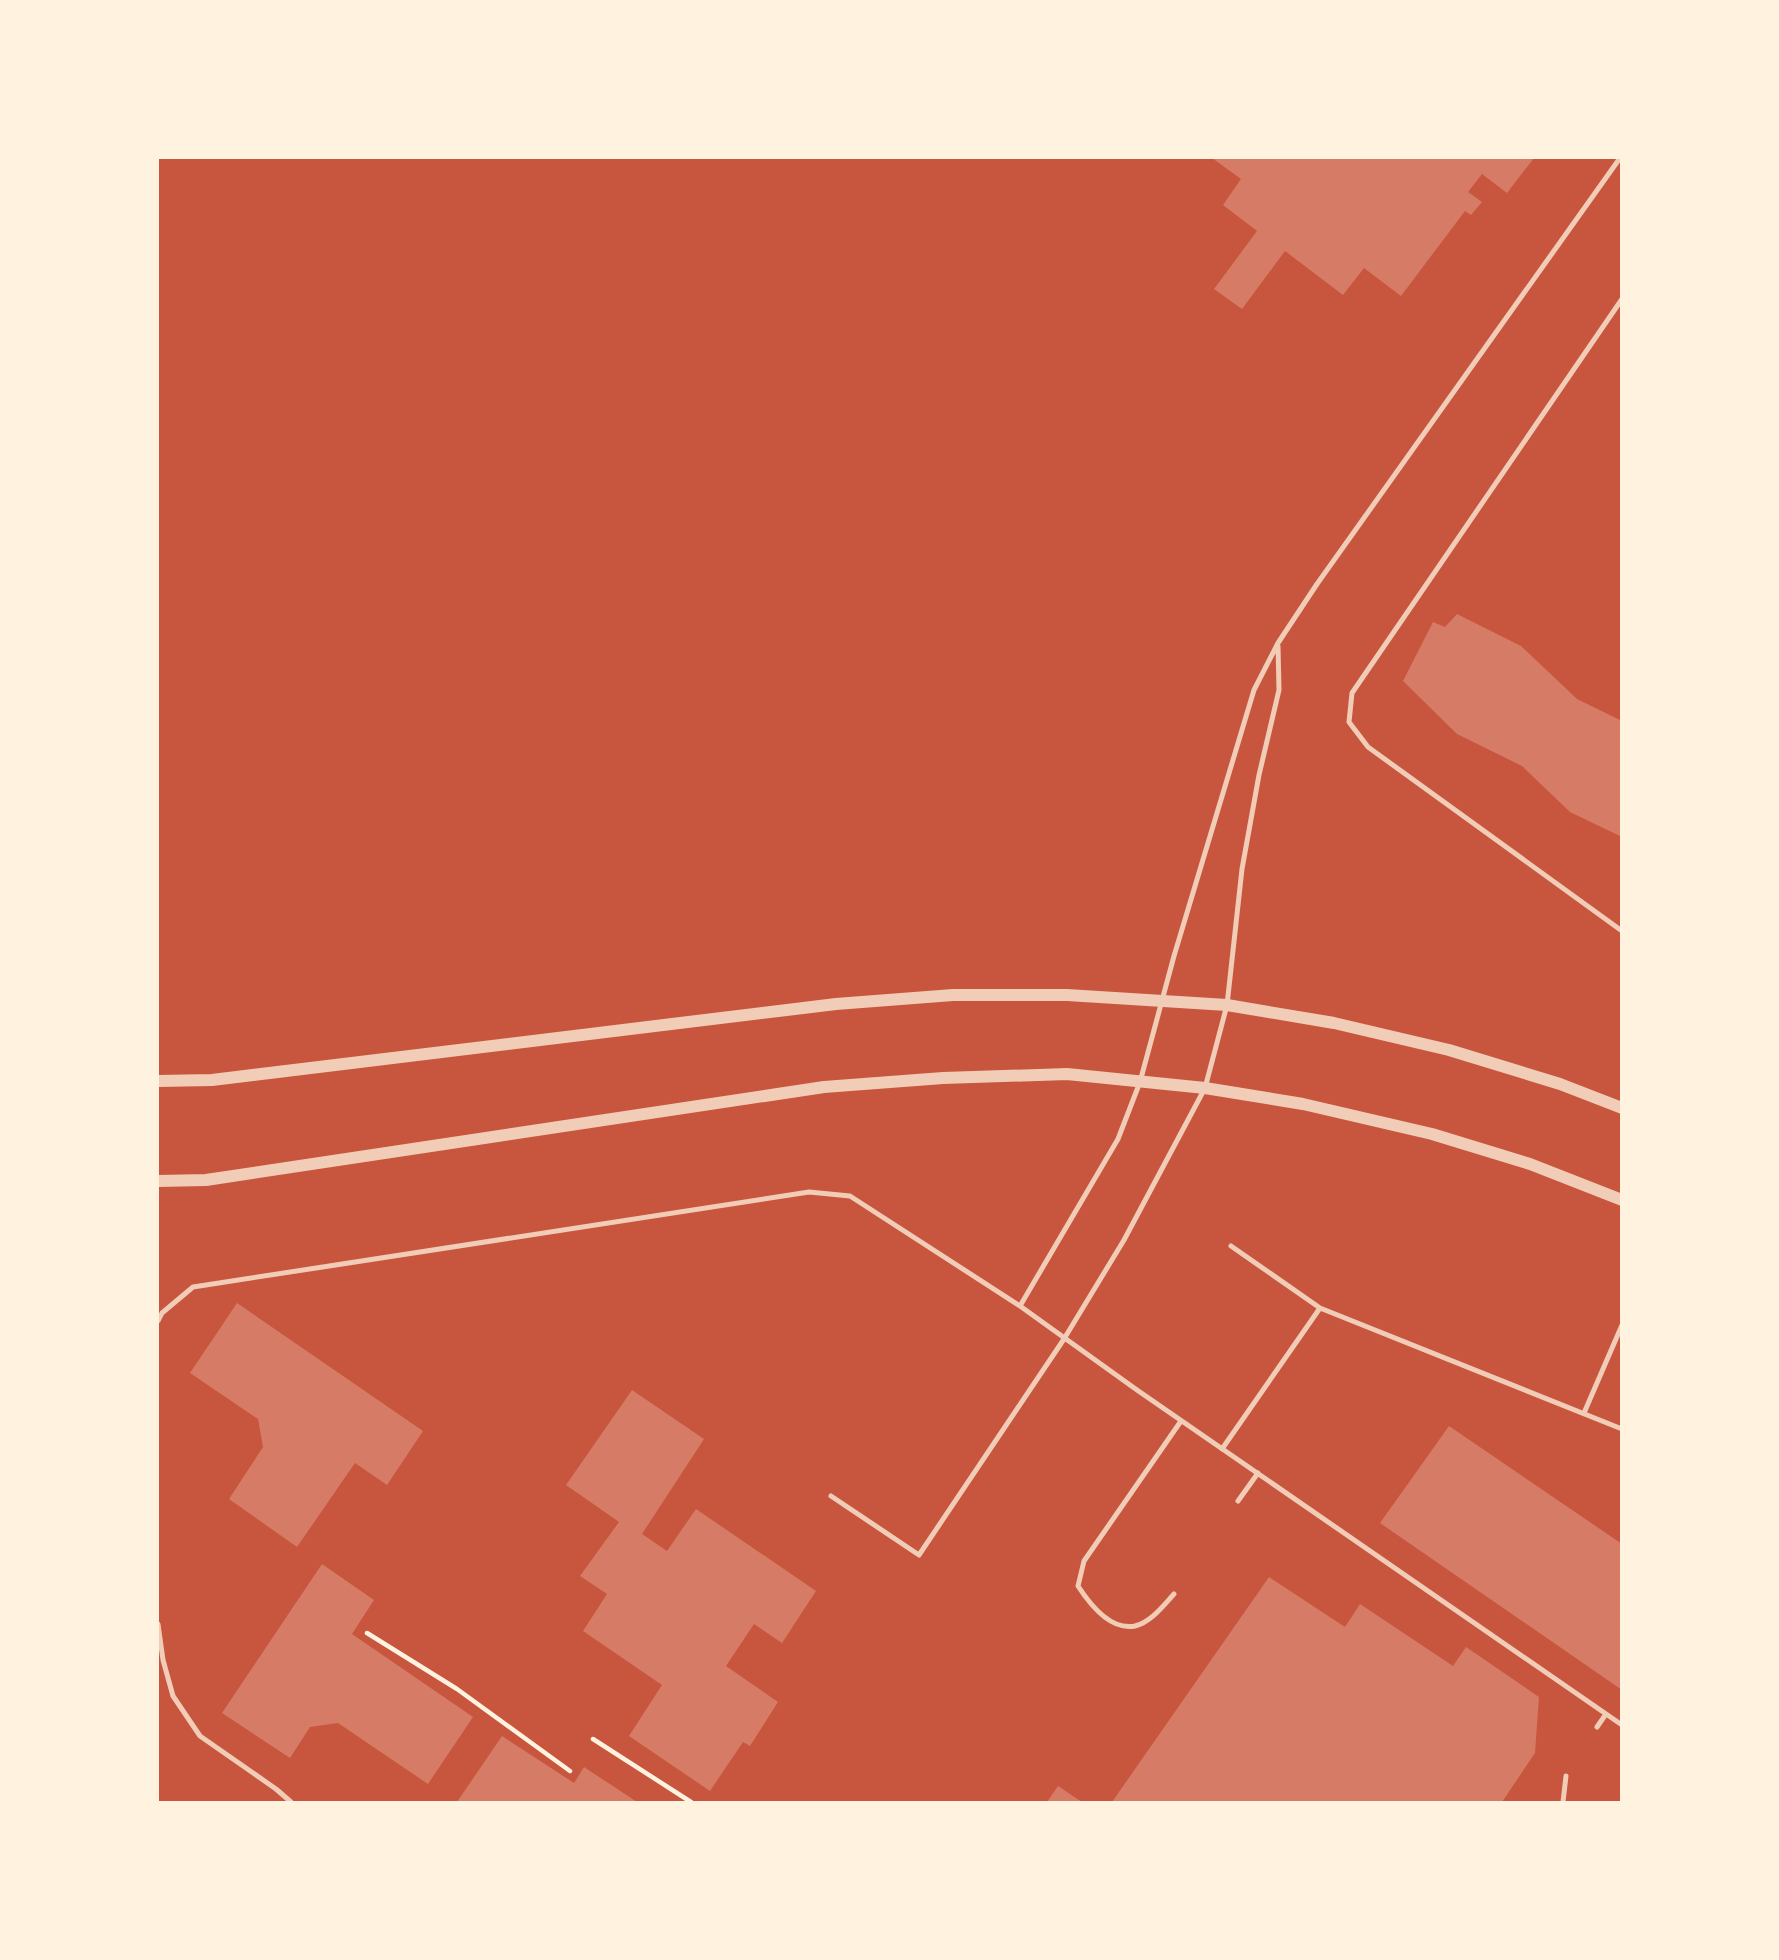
<svg xmlns="http://www.w3.org/2000/svg" width="1779" height="1960" font-family="'Roboto Serif',serif">
<style>
.building{fill:#d67c66}
.lines{fill:none;stroke-linecap:round;stroke-linejoin:round}
.path{stroke:#fff3e0;stroke-width:4.5}
.service{stroke:#f1ccb7;stroke-width:5}
.tertiary{stroke:#f1ccb7;stroke-width:12}
</style>
<rect width="100%" height="100%" fill="#c8553d"/>
<path class="building" d="M1212 158H1534L1507 193 1482 174 1468 192 1482 202 1471 215 1465 211 1401 296 1364 268 1343 295 1285 251 1242 309 1214 289 1257 231 1223 205 1241 179Z
M1457 614 1521 646 1577 699 1622 721V837L1570 812 1522 766 1457 734 1403 681 1433 622 1445 627Z
M237 1303 423 1431 387 1485 355 1463 297 1547 229 1499 263 1447 258 1419 190 1373Z
M632 1390 704 1439 642 1534 667 1551 696 1509 816 1591 782 1643 754 1624 726 1666 778 1702 750 1746 743 1742 710 1791 629 1736 662 1685 583 1631 607 1594 580 1576 619 1522 566 1485Z
M1449 1426 1622 1544V1690L1380 1523Z
M322 1564 374 1600 352 1634 473 1717 428 1784 338 1723 310 1727 290 1758 222 1713Z
M1269 1577 1345 1627 1360 1604 1453 1666 1466 1647 1539 1697 1535 1753 1502 1802H1112Z
M502 1736 574 1783 584 1767 637 1802H457Z
M1058 1786 1082 1802H1047Z"/>
<g class="lines">
<path class="path" d="M367 1633 457 1689 570 1771
M593 1739 691 1802"/>
<path class="service" d="M1622 299 1352 693 1349 722 1368 747 1622 931
M1231 1246 1320 1308 1622 1429
M1020 1306 1118 1139 1140 1082 1174 956 1254 690 1278 643 1317 584 1620 158
M158 1321 162 1313 193 1287 809 1192 850 1196 1020 1306 1137 1390 1622 1725
M1584 1413 1622 1325
M1222 1449 1320 1308
M831 1496 919 1555 1064 1339 1124 1240 1205 1088 1227 1005 1242 869 1259 775 1279 690 1278 646
M1238 1501 1258 1473
M1174 1594C1163 1606 1151 1622 1135 1626 1110 1631 1089 1603 1078 1586L1084 1561 1181 1421
M158 1624 163 1660 173 1696 200 1736 276 1789 291 1802
M1597 1727 1606 1714
M1563 1802 1566 1776"/>
<path class="tertiary" d="M158 1081 212 1080 836 1004 953 995H1067L1227 1005 1334 1023 1449 1050 1560 1084 1622 1108
M158 1181 206 1180 824 1087 943 1078 1067 1074 1205 1088 1303 1104 1432 1134 1530 1164 1622 1200"/>
</g>
<rect width="1779" height="1960" fill="none" stroke="#fff3e0" stroke-width="318"/>
</svg>
